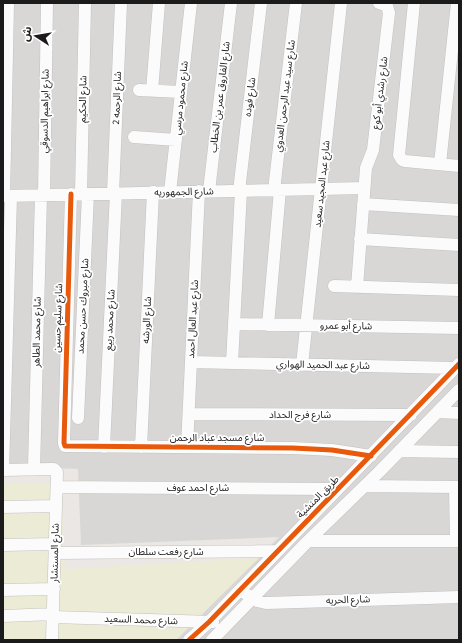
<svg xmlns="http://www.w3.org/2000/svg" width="462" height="643" font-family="'Source Sans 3','Noto Sans Arabic',sans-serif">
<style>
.residential{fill:#d9d7d5}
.farmland{fill:#ecebd5}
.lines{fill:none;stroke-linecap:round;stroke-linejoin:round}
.minor-casing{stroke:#c2c1c0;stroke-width:13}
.minor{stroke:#fcfbfb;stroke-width:12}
.cycleway-casing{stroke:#fff;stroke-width:8}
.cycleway{stroke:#e8590c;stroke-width:5}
.labels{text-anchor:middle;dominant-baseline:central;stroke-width:3.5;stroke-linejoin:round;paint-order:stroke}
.street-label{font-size:10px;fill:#1b1b1b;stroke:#fff}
</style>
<rect width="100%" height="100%" fill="#eae7e4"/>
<path class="residential" d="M3 3H459V640H176L279 537 81 545 78 469 6 466 3 453Z"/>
<path class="farmland" d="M3 484H61L65 569 259 558 176 640H3Z"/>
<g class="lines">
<g class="minor-casing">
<path id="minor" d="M414 3 399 155 402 160 405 161 459 166
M139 90 181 92
M152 91 159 3
M134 137 176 140
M440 164 457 3
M274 190 296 3
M209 191 231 3
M239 191 261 3
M170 192 191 3
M113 193 121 3
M71 194 64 443 65 446 293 448 332 450 371 456
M81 194 85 3
M44 195 47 3
M4 196 364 188
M4 196 8 3
M11 196 3 470 52 469H54L57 472 52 640
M363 204 459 210
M360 239 459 245
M334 286 459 290
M357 287 366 168 373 150 389 13 387 6 379 3
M234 324 459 328
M268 325 280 190
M191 362 455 368
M232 363 241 191
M302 365 341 3
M438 412 459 413
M189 414 411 415
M78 418 88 194
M104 447 116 193
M141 447 153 192
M187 447 199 191
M399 451 459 452
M34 469 41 195
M365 486 459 487
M57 487 338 489
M455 487 456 541
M3 507 56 506
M308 541H459
M3 545 55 544
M55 553 277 551
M3 590 54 589
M246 594 257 601 266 603 459 597
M3 616 54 614
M53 617 213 622
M189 640 209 622 459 364
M212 640 308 541 379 472 459 390"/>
</g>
<use href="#minor" class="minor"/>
<g class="cycleway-casing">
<path id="cycleway" d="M71 194 64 443 65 446 293 448 332 450 371 456
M189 640 209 622 459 364"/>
</g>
<use href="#cycleway" class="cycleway"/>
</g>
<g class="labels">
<g class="street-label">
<text transform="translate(380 93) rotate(-83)">شارع رشدي أبو كوع</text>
<text transform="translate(285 96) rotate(-83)">شارع سيد عبد الرحمن العدوي</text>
<text transform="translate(220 97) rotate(-83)">شارع الفاروق عمر بن الخطاب</text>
<text transform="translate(250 97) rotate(-83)">شارع فوده</text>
<text transform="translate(117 98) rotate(-88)">شارع الرحمه 2</text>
<text transform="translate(181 98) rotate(-84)">شارع محمود مرسي</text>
<text transform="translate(83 99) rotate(-89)">شارع الحكيم</text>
<text transform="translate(45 111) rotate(-89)">شارع ابراهيم الدسوقي</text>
<text transform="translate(322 184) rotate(-84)">شارع عبد المجيد سعيد</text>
<text transform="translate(184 192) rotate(-1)">شارع الجمهوريه</text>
<text transform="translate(83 306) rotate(-87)">شارع مبروك حسن محمد</text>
<text transform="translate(58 318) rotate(-88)">شارع سليم حسين</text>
<text transform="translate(193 319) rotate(-87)">شارع عبد العال احمد</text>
<text transform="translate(110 320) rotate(-87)">شارع محمد ربيع</text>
<text transform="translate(147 320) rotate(-87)">شارع الورشه</text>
<text transform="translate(346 326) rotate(1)">شارع أبو عمرو</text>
<text transform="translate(37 332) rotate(-89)">شارع محمد الطاهر</text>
<text transform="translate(323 365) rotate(1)">شارع عبد الحميد الهواري</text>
<text x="300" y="415">شارع فرج الحداد</text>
<text x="217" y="438">شارع مسجد عباد الرحمن</text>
<text x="198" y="488">شارع احمد عوف</text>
<text transform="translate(318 497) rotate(-45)">طريق المنشية</text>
<text x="166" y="552">شارع رفعت سلطان</text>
<text transform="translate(55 553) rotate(-89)">شارع المستشار</text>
<text transform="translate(348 600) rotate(-2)">شارع الحريه</text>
<text transform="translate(141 620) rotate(2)">شارع محمد السعيد</text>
</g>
</g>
<rect width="462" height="643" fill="none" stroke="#1b1b1b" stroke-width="8"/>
<g transform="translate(36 36) rotate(282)" stroke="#ffffff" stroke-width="3" paint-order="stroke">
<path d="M0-3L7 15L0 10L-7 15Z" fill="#1b1b1b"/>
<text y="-6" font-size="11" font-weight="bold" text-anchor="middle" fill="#1b1b1b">ش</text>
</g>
</svg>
